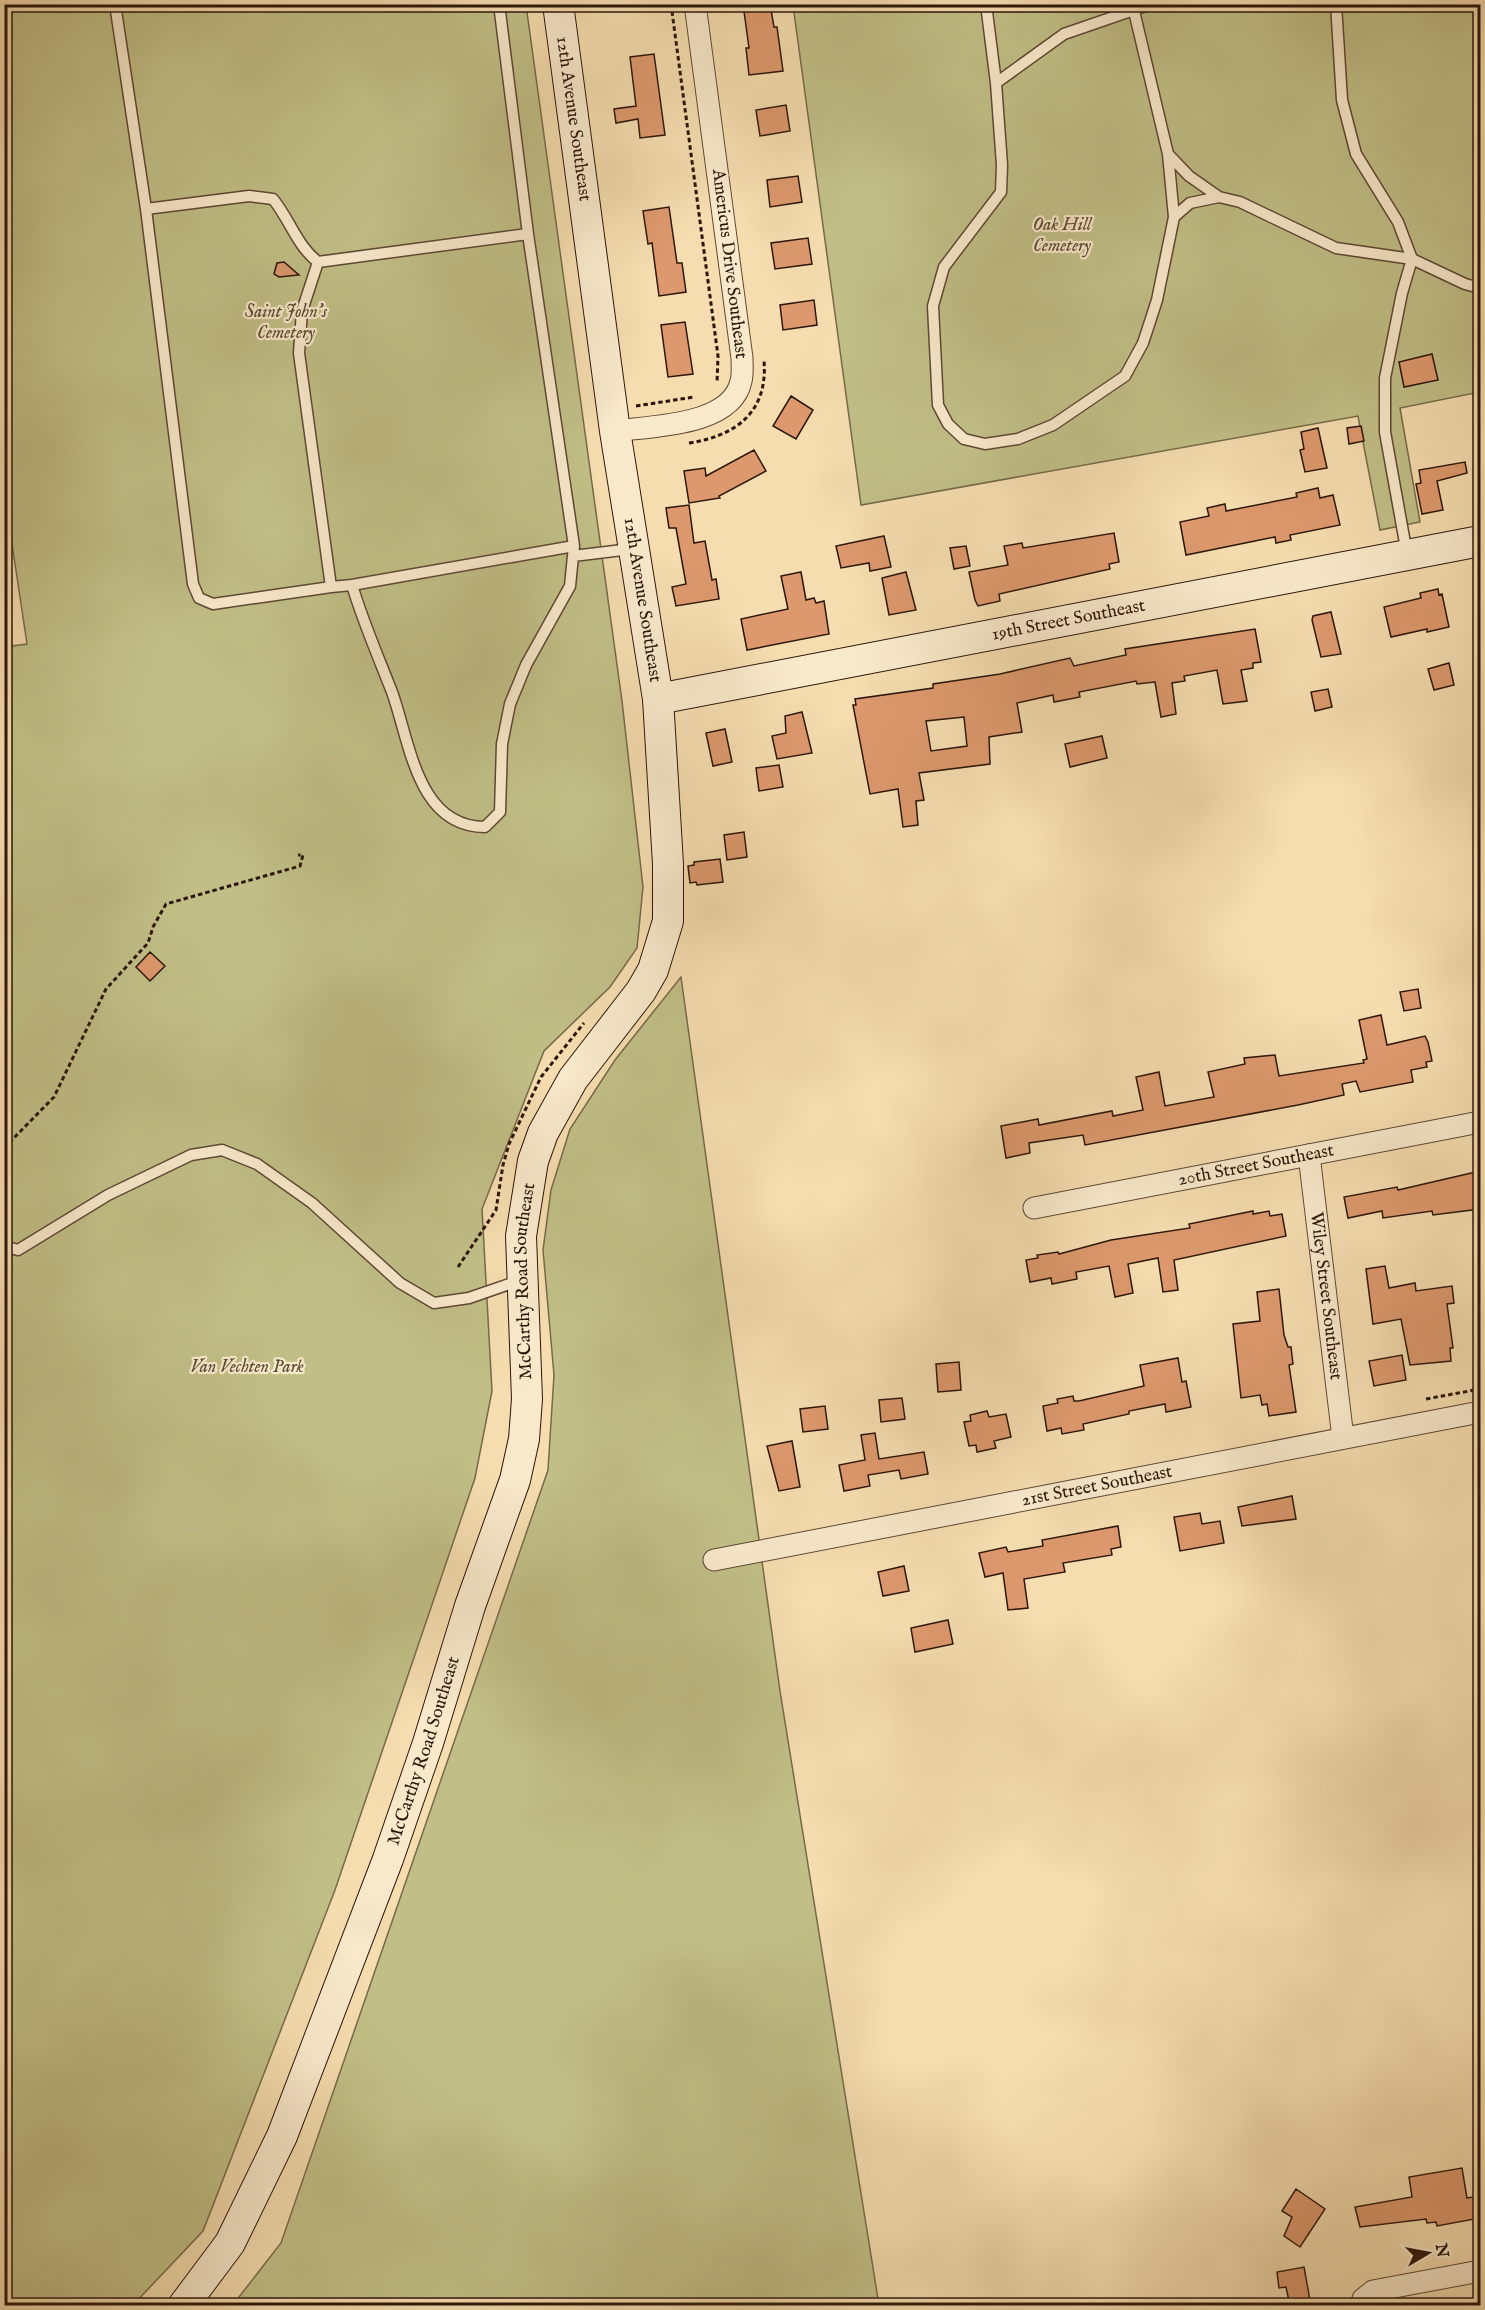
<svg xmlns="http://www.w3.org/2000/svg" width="1485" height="2310" font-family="'IM FELL English',serif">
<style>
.green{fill:#c1bf87;stroke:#766a49;stroke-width:1.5}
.building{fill:#dd996d;stroke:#2c160b;stroke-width:1.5;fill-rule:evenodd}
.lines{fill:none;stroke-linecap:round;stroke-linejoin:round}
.lane-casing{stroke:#5e4834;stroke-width:13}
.street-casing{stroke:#5e4834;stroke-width:23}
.secondary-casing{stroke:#2c160b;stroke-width:32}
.path{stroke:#2c160b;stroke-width:3;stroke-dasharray:4.5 3;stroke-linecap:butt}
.lane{stroke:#f8e9cb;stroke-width:10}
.street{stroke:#f8e9cb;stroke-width:21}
.secondary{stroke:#f8e9cb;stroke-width:30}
.labels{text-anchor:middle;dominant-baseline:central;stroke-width:4.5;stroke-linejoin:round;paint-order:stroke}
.street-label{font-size:18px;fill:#2c160b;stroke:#f8e9cb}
.park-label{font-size:18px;font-style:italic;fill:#594930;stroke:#f8e9cb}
</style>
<rect width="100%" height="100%" fill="#f5ddaf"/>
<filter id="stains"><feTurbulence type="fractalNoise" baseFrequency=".00333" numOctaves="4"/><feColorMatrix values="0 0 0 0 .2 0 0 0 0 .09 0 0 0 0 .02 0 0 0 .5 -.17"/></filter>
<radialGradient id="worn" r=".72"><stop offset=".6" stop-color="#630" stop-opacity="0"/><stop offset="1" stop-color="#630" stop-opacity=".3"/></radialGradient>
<path class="green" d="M5 5H526L622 701 643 887 637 948 610 987 544 1051 482 1209 492 1391 475 1478 335 1890 203 2231 133 2305H5L4 647 27 644 4 490Z
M793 5H1480V392L1400 408 1420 522 1380 530 1358 416 861 505Z
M681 977 780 1691 879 2305 232 2306 281 2243 548 1470 554 1375 543 1250 551 1190 570 1129 615 1060Z"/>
<path class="building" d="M743 4H770L774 27H777L783 71 749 75 746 48H749Z
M654 54 665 135 640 138 638 119 616 123 614 109 636 106 630 57Z
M786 105 790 131 760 136 756 110Z
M798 176 802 202 770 207 767 180Z
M669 207 677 263H682L686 292 659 296 652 243 648 244 643 211Z
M808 238 812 264 775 269 771 243Z
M284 262 299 275 279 277 274 274 277 263Z
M814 300 817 325 783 330 780 305Z
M685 322 693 374 668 377 661 325Z
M1432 354 1438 380 1404 387 1399 362Z
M791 396 813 410 796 439 773 426Z
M1361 426 1364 441 1349 444 1347 428Z
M1318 428 1327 468 1305 472 1300 450 1304 449 1301 432Z
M754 450 766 471 719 496 720 498 689 503 684 471 705 468 706 476Z
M1465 462 1467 473 1437 481 1443 510 1422 514 1416 484 1421 483 1419 470Z
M1318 488 1320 498 1333 495 1340 525 1290 535 1291 540 1276 543 1275 537 1186 555 1180 522 1209 516 1207 508 1225 504 1226 511 1297 497 1296 493Z
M689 505 694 543 705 541 712 580 716 579 719 599 676 606 672 587 686 584 676 528H669L666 508Z
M1114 533 1119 562 1109 564 1110 569 999 594 1000 601 978 606 975 600 969 572 1008 565 1004 546 1022 543 1023 548Z
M884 536 891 567 870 571 869 563 841 568 836 546Z
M966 546 970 566 954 569 950 548Z
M801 572 806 600 814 598 816 603 824 601 829 634 747 650 741 619 788 609 781 576Z
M906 572 916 610 889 615 882 578Z
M1438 589 1439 595 1442 594 1449 627 1427 632V629L1391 637 1384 607 1421 598 1420 593Z
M1331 612 1341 654 1321 657 1312 620 1313 616Z
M1255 629 1261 662 1253 663V668L1241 670 1247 701 1223 704 1217 670 1184 676 1185 681 1172 683 1176 714 1161 717 1155 682 1137 684 1136 681 1079 692 1080 697 1054 702 1053 695 1017 703 1022 732 989 737 990 764 919 773 924 800 916 801 918 825 903 827 898 789 870 794 853 705H856L855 699 933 688V684L1000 674 1070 658 1074 666 1126 655 1125 649ZM964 717 967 746 931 751 926 721Z
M1449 663 1454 685 1434 690 1428 669Z
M1328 689 1332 707 1315 711 1311 692Z
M802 712 812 753 777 759 772 736 786 733 785 716Z
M725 729 732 762 713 766 706 733Z
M1102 736 1107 758 1070 767 1065 744Z
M779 765 783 787 759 791 756 768Z
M744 832 747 857 727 860 724 835Z
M720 859 723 882 697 885 696 882 690 883 688 866 694 865V862Z
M150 952 165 966 150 981 136 967Z
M1418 989 1421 1008 1404 1011 1400 992Z
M1381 1015 1387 1045 1425 1036 1428 1042 1432 1061 1426 1062 1427 1067 1411 1070 1413 1082 1360 1092 1356 1081 1342 1084 1344 1095 1298 1105 1085 1145 1083 1135 1029 1143 1030 1153 1006 1158 1001 1126 1038 1119 1039 1125 1112 1111 1113 1116 1143 1110 1136 1077 1159 1072 1165 1106 1214 1097 1208 1072 1245 1064 1244 1058 1275 1055 1279 1076 1364 1063 1363 1060 1367 1059 1359 1020Z
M1480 1171V1209L1433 1215 1432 1211 1383 1218 1382 1211 1348 1218 1344 1197 1397 1187 1398 1190Z
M1253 1211V1214L1269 1211 1270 1216 1282 1214 1286 1236 1174 1260 1178 1290 1163 1292 1158 1258 1128 1264 1133 1293 1115 1297 1109 1266 1076 1272 1077 1279 1052 1284 1051 1278 1030 1282 1026 1260 1038 1258 1037 1255 1058 1252 1059 1254 1111 1240 1190 1228 1189 1224Z
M1385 1266 1389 1288 1415 1283 1416 1291 1452 1286 1454 1303 1447 1304 1453 1348H1450L1451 1361 1410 1365 1401 1319 1373 1324 1366 1269Z
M1279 1289 1284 1335 1288 1347H1291L1293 1364 1289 1365 1296 1412 1269 1416 1267 1404 1262 1405 1260 1395 1241 1398 1233 1324 1260 1321 1257 1292Z
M1402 1355 1406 1380 1374 1386 1369 1361Z
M1178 1358 1182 1382 1186 1381 1191 1407 1166 1412 1165 1404 1129 1411V1414L1083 1424 1084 1430 1062 1434 1061 1428 1047 1431 1043 1406 1058 1403 1057 1399 1073 1396 1074 1401H1079L1144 1386 1140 1365Z
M959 1362 961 1390 938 1392 936 1364Z
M902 1398 905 1419 881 1422 879 1400Z
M825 1406 828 1429 803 1432 800 1409Z
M987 1411 989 1417 1006 1414 1011 1437 994 1441 996 1448 977 1452 976 1445 969 1446 964 1422 971 1421 970 1415Z
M875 1433 879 1459 924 1452 928 1474 901 1479 899 1470 868 1475 870 1486 844 1491 839 1465 865 1460 861 1435Z
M792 1441 800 1487 779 1491 767 1446Z
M1292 1496 1296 1519 1242 1526 1238 1507Z
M1200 1513 1202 1524 1220 1521 1224 1543 1180 1551 1174 1517Z
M1118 1526 1121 1547 1111 1549 1112 1555 1063 1563 1065 1572 1024 1579 1028 1608 1008 1610 1003 1573 985 1577 979 1553 1006 1547 1008 1552 1043 1546 1042 1540Z
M904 1566 909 1591 883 1596 878 1572Z
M948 1620 953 1644 915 1652 911 1628Z
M1462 2168 1467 2198 1480 2196V2218L1437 2226 1436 2222 1427 2223 1426 2219 1360 2227 1355 2207 1412 2197 1409 2177Z
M1296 2189 1325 2209 1300 2247 1284 2236 1292 2217 1282 2211Z
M1304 2267 1311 2306H1290L1286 2287 1279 2288 1277 2272Z"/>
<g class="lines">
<g class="lane-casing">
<path id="lane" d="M115 4 146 209 193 584 199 598 213 604 331 587 299 353 302 311 318 262 528 234
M986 4 996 83 1002 165 1001 192 944 267 933 306 938 405 948 424 964 439 985 444 1018 439 1053 425 1125 376 1143 343 1157 300 1174 217 1168 154 1134 11
M1336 4 1342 100 1356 154 1398 222 1412 259 1402 293 1385 378V432L1407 554
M996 83 1064 34 1151 4
M1168 154 1189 176 1219 197 1240 202 1336 248 1412 259 1465 284 1480 288
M146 209 249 196 273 199C290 220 297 246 318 262
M1174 217 1190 203 1219 197
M573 556 631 549
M352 585 574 546
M331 587 352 585C363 622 378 656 392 692 410 742 417 827 485 827L500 812 502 744 510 704 526 665 570 586 574 546 528 234 499 4
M4 1246 18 1250 108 1195 191 1155 222 1150 257 1164 312 1203 400 1283 434 1303 469 1298 521 1280"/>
</g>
<g class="street-casing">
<g id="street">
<path d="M615 431C652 426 732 426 741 381 743 374 742 365 742 358L695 4"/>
<path id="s1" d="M1309 1155 1343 1438"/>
<path id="s2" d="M1034 1208 1480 1122"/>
<path id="s3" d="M714 1560 1480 1412"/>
<path d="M1361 2306 1363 2299 1373 2291 1480 2271"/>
</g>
</g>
<g class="secondary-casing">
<g id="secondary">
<path id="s4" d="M658 699 1480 541"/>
<path id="s5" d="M183 2306 230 2243 282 2136 388 1859 428 1743 470 1606 515 1480 524 1439 527 1399 521 1236 533 1161 543 1133 573 1079 641 991 653 970 668 921V864L658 699 615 431 558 4"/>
</g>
</g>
<path class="path" d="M671 4 718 356 717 383
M636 406 694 397
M689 443C736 436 768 412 764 361
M4 1148 54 1097 106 989 148 943 153 927 166 904 300 866 303 855H298
M458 1267 496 1210 503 1165 509 1144 541 1077 584 1023
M1426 1399 1480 1389"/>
<use href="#lane" class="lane"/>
<use href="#street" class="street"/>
<use href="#secondary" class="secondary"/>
</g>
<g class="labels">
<g class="street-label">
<text transform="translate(573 119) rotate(82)">12th Avenue Southeast</text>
<text transform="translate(729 264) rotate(83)">Americus Drive Southeast</text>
<text transform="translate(642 600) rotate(81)">12th Avenue Southeast</text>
<text stroke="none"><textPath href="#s4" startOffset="418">19th Street Southeast</textPath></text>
<text stroke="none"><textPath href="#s2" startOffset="226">20th Street Southeast</textPath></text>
<text stroke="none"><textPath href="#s5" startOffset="1094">McCarthy Road Southeast</textPath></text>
<text stroke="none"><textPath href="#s1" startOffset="142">Wiley Street Southeast</textPath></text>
<text stroke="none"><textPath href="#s3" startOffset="390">21st Street Southeast</textPath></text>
<text stroke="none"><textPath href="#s5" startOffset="608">McCarthy Road Southeast</textPath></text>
</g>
<g class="park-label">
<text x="1062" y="225">Oak Hill<tspan x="1062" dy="21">Cemetery</tspan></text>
<text x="286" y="312">Saint John's<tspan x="286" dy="21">Cemetery</tspan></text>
<text x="247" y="1367">Van Vechten Park</text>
</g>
</g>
<rect width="1485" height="2310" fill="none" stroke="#f5ddaf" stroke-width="24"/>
<rect x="6" y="6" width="1473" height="2298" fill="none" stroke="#2c160b" stroke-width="3"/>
<rect x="12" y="12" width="1461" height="2286" fill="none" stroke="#2c160b" stroke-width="1.5"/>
<g transform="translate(1428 2253) rotate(80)" stroke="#f8e9cb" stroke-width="4.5" paint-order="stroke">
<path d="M0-4.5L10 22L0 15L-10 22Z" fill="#2c160b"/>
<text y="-9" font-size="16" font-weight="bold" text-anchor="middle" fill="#2c160b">N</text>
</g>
<rect width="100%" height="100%" filter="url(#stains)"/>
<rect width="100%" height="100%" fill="url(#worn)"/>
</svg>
